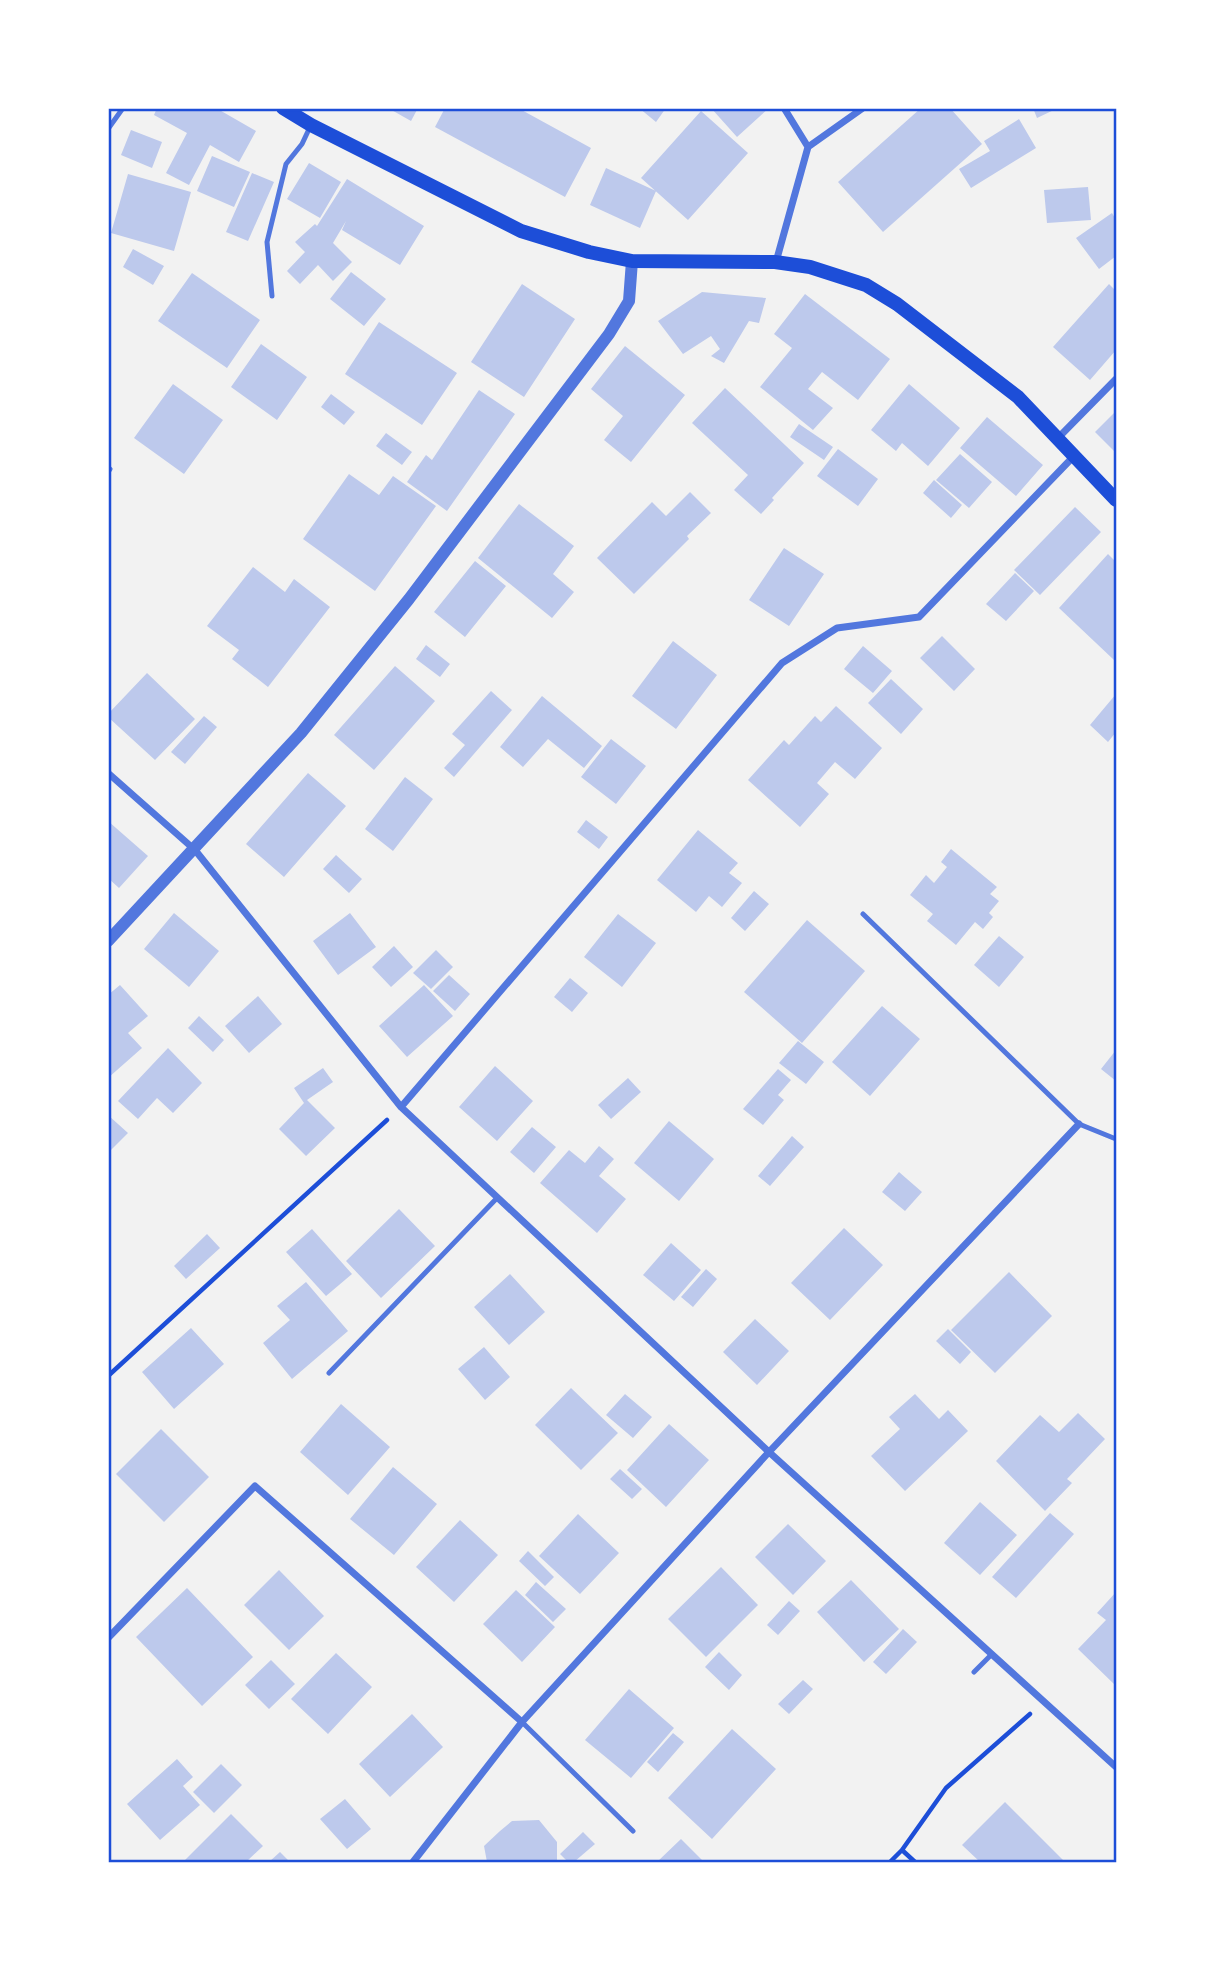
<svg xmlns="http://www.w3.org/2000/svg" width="1225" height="1971" font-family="'Zilla Slab',serif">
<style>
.building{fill:#bdc9ec}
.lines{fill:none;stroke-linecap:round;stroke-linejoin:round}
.path{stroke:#1d4ed8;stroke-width:4.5}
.service{stroke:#5277de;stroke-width:5}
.minor{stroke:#5277de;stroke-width:7}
.tertiary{stroke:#5277de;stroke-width:12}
.secondary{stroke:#1d4ed8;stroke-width:14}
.neatline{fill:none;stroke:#1d4ed8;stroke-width:2.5}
</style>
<rect width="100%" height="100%" fill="#f2f2f2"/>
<path class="building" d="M157 108H216L256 131 239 162 210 145 189 185 166 173 187 133 154 115Z
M388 108H418L411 121Z
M445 108H518L591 148 565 197 435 127Z
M639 108H666L656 122Z
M711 108H769L737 137Z
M921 108H950L982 144 883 232 838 182Z
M1033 108H1058L1037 118Z
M701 111 748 153 688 220 641 178Z
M1019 119 1036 148 971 188 959 169 990 151 984 141Z
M131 130 162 142 152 168 121 155Z
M212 156 250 172 234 207 197 191Z
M309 163 341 182 320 218 287 199Z
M606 168 656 191 640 228 590 205Z
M252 173 274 182 248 241 226 232Z
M128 174 191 192 174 251 111 233Z
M347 179 424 226 400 265 342 230 346 221 333 243 352 262 333 281 318 265 300 284 287 271 305 252 295 242 315 224 317 226Z
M1088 187 1091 220 1047 223 1044 190Z
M1112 213 1116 220V256L1099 269 1076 238Z
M133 249 164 266 153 285 123 267Z
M351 272 386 299 364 326 330 299Z
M192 273 260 320 227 368 158 321Z
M522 284 575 319 524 397 471 362Z
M1109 284 1116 291V350L1090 380 1053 347Z
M702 292 766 298 759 323 749 321 724 363 711 356 720 349 711 336 683 354 658 321Z
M805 294 890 359 858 400 822 372 808 389 833 408 813 430 760 387 792 348 774 334Z
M379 322 457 373 422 425 345 374Z
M261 344 307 377 277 420 231 387Z
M625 346 685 395 631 462 604 440 623 416 591 389Z
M173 384 223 420 184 474 134 438Z
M909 384 960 428 928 466 902 443 896 451 871 430Z
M725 388 804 463 772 498 774 500 761 514 734 490 748 475 692 423Z
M479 390 515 414 447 511 407 482 426 455 432 460Z
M331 394 355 412 344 425 321 407Z
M1116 411V453L1095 432Z
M987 417 1043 465 1016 496 960 448Z
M799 424 833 447 824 460 790 437Z
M386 433 412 452 402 465 376 446Z
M838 449 878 479 858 506 817 476Z
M960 454 992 482 969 508 936 480Z
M349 474 379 495 393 476 436 506 375 591 303 539Z
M934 480 962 505 951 518 923 493Z
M690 492 711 513 687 536 689 539 634 594 597 558 652 502 666 516Z
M519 504 574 546 553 574 574 592 552 618 478 558Z
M1075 507 1101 532 1040 595 1014 570Z
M784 548 824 574 789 626 749 600Z
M1108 554 1116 562V658L1114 660 1059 608Z
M475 561 506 586 465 637 434 612Z
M253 567 285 592 294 579 330 607 268 687 232 659 239 650 207 626Z
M1015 573 1034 591 1006 621 986 604Z
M942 636 975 669 954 691 920 658Z
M673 641 717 675 676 729 632 696Z
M426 645 450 664 440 677 416 659Z
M863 646 892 671 873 693 844 669Z
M395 666 435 701 374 770 334 735Z
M147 673 195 719 155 760 108 717V714Z
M891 679 923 709 901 734 868 703Z
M491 691 512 710 454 777 444 768 465 745 452 734Z
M1116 694V732L1108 742 1090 725Z
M542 696 602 746 584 768 548 739 523 767 500 747Z
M836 706 882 748 855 779 835 762 817 783 829 794 800 827 748 780 784 740 789 745 815 716 821 722Z
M204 716 217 727 185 764 171 752Z
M611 739 646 766 616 804 581 777Z
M308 773 346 806 284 877 246 844Z
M405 777 433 799 393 851 365 829Z
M586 820 608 837 599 849 577 832Z
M108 821 148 856 119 888 108 878Z
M698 830 738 863 729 873 742 883 722 907 709 896 696 912 657 880Z
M951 849 997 887 990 894 999 901 989 913 993 917 983 929 975 922 956 945 927 921 933 914 910 895 926 875 934 883 947 867 941 862Z
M336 855 362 879 349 893 323 869Z
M754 891 769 904 745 931 731 918Z
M174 913 219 951 189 987 144 949Z
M350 913 376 947 338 975 313 941Z
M618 914 656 943 622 987 584 957Z
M807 920 865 971 802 1043 744 992Z
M999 936 1024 957 999 987 974 965Z
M394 946 413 967 391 987 372 967Z
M436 950 453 967 431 989 413 973Z
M449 975 470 994 455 1011 433 991Z
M570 978 588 993 572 1012 554 997Z
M120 985 148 1016 128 1033 142 1048 108 1078V995Z
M424 985 453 1016 407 1057 379 1026Z
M258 996 282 1024 249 1053 225 1026Z
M882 1006 920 1039 870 1096 832 1062Z
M199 1016 224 1040 213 1052 188 1028Z
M798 1041 824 1062 806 1084 779 1063Z
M168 1048 202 1083 173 1113 157 1098 138 1119 118 1101Z
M1116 1050V1081L1101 1069Z
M495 1066 533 1101 497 1141 459 1107Z
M323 1068 333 1082 307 1100 335 1128 306 1156 279 1129 304 1103 294 1088Z
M778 1069 791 1080 778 1095 784 1100 763 1125 743 1109Z
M628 1078 641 1092 611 1119 598 1105Z
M108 1115 128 1133 108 1153Z
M669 1121 714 1159 679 1201 634 1163Z
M532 1127 556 1147 534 1173 510 1152Z
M792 1136 804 1147 770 1186 758 1176Z
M599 1146 614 1159 599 1176 626 1199 597 1233 540 1183 569 1150 585 1163Z
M899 1172 922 1192 905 1211 882 1192Z
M399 1209 435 1246 381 1298 346 1261Z
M844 1228 883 1265 830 1320 791 1283Z
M312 1229 352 1274 326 1296 286 1252Z
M207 1234 220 1248 186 1279 174 1266Z
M671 1243 701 1270 674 1301 643 1275Z
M706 1269 717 1279 693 1307 681 1297Z
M1009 1272 1052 1316 995 1373 951 1330Z
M510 1274 545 1312 509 1345 474 1307Z
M306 1282 348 1331 292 1379 263 1343 290 1320 277 1306Z
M755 1319 789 1351 757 1385 723 1352Z
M191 1328 224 1364 174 1409 142 1372Z
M948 1329 971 1352 960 1364 936 1341Z
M484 1347 510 1377 485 1400 458 1369Z
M571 1388 618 1433 581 1470 535 1425Z
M625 1394 652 1417 633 1438 606 1415Z
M915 1394 939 1419 948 1410 968 1431 905 1491 871 1456 900 1429 889 1417Z
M341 1404 390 1447 348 1495 300 1452Z
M1078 1413 1105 1439 1067 1479 1072 1483 1045 1511 996 1461 1040 1415 1059 1432Z
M669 1424 709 1460 666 1507 627 1470Z
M161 1429 209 1477 164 1522 116 1474Z
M393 1467 437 1504 394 1555 350 1519Z
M620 1469 642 1489 632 1499 610 1479Z
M980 1502 1017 1535 980 1575 944 1543Z
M1050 1513 1074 1534 1016 1598 992 1577Z
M578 1514 619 1553 580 1594 539 1556Z
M460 1520 498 1555 454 1602 416 1567Z
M788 1524 826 1561 793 1595 755 1557Z
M528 1551 554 1577 545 1586 519 1561Z
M721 1567 758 1605 706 1657 668 1619Z
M279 1570 324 1616 289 1650 244 1605Z
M851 1580 899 1629 864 1662 817 1612Z
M536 1582 566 1609 553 1622 525 1595Z
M187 1588 253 1657 202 1706 136 1637Z
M516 1590 555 1627 522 1662 483 1624Z
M1116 1592V1686L1078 1649 1106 1620 1097 1613Z
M789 1601 800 1611 778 1635 767 1625Z
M903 1629 917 1642 886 1674 873 1662Z
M719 1652 742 1675 729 1690 705 1667Z
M336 1653 372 1687 328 1734 291 1699Z
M271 1660 295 1684 269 1709 245 1685Z
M803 1680 813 1689 789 1714 778 1704Z
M629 1689 674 1728 631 1778 585 1740Z
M412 1714 443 1747 390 1797 359 1764Z
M732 1729 776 1769 712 1839 668 1798Z
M673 1733 684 1742 658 1772 647 1762Z
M177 1759 193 1777 183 1786 200 1805 160 1840 127 1804Z
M221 1764 242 1785 214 1813 193 1792Z
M345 1799 371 1829 347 1849 320 1819Z
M1005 1802 1065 1862H980L962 1845Z
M231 1814 263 1846 246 1862H186L184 1861Z
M539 1820 557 1842V1862H487L484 1846 500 1831 512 1821Z
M583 1832 595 1844 574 1862H568L560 1854Z
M681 1839 704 1862H657Z
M280 1852 290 1862H269Z"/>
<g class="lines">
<path class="path" d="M108 1376 387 1120
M890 1862 902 1850
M915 1862 902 1850 946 1788 1030 1714"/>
<path class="service" d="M108 129 123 108
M272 296 267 242 286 164 302 144 310 127
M108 472 110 469
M863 914 1079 1124 1116 1139
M329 1373 497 1198
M974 1672 992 1654
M522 1722 633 1831"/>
<path class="minor" d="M808 147 863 108
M776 262 808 147 784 108
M1058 438 1116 379
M108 773 195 850 401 1107 769 1452 1116 1767
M401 1107 782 663 837 628 919 617 1074 456
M108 1638 255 1486 522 1722
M413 1862 522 1722 769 1452 1079 1124"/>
<path class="tertiary" d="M108 941 301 733 409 599 609 334 629 301 632 261"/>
<path class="secondary" d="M283 108 311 125 521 231 589 252 632 261 775 262 810 267 866 285 897 304 1018 397 1116 500"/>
</g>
<rect width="1225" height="1971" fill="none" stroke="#ffffff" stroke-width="220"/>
<rect x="110" y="110" width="1005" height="1751" class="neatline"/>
</svg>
